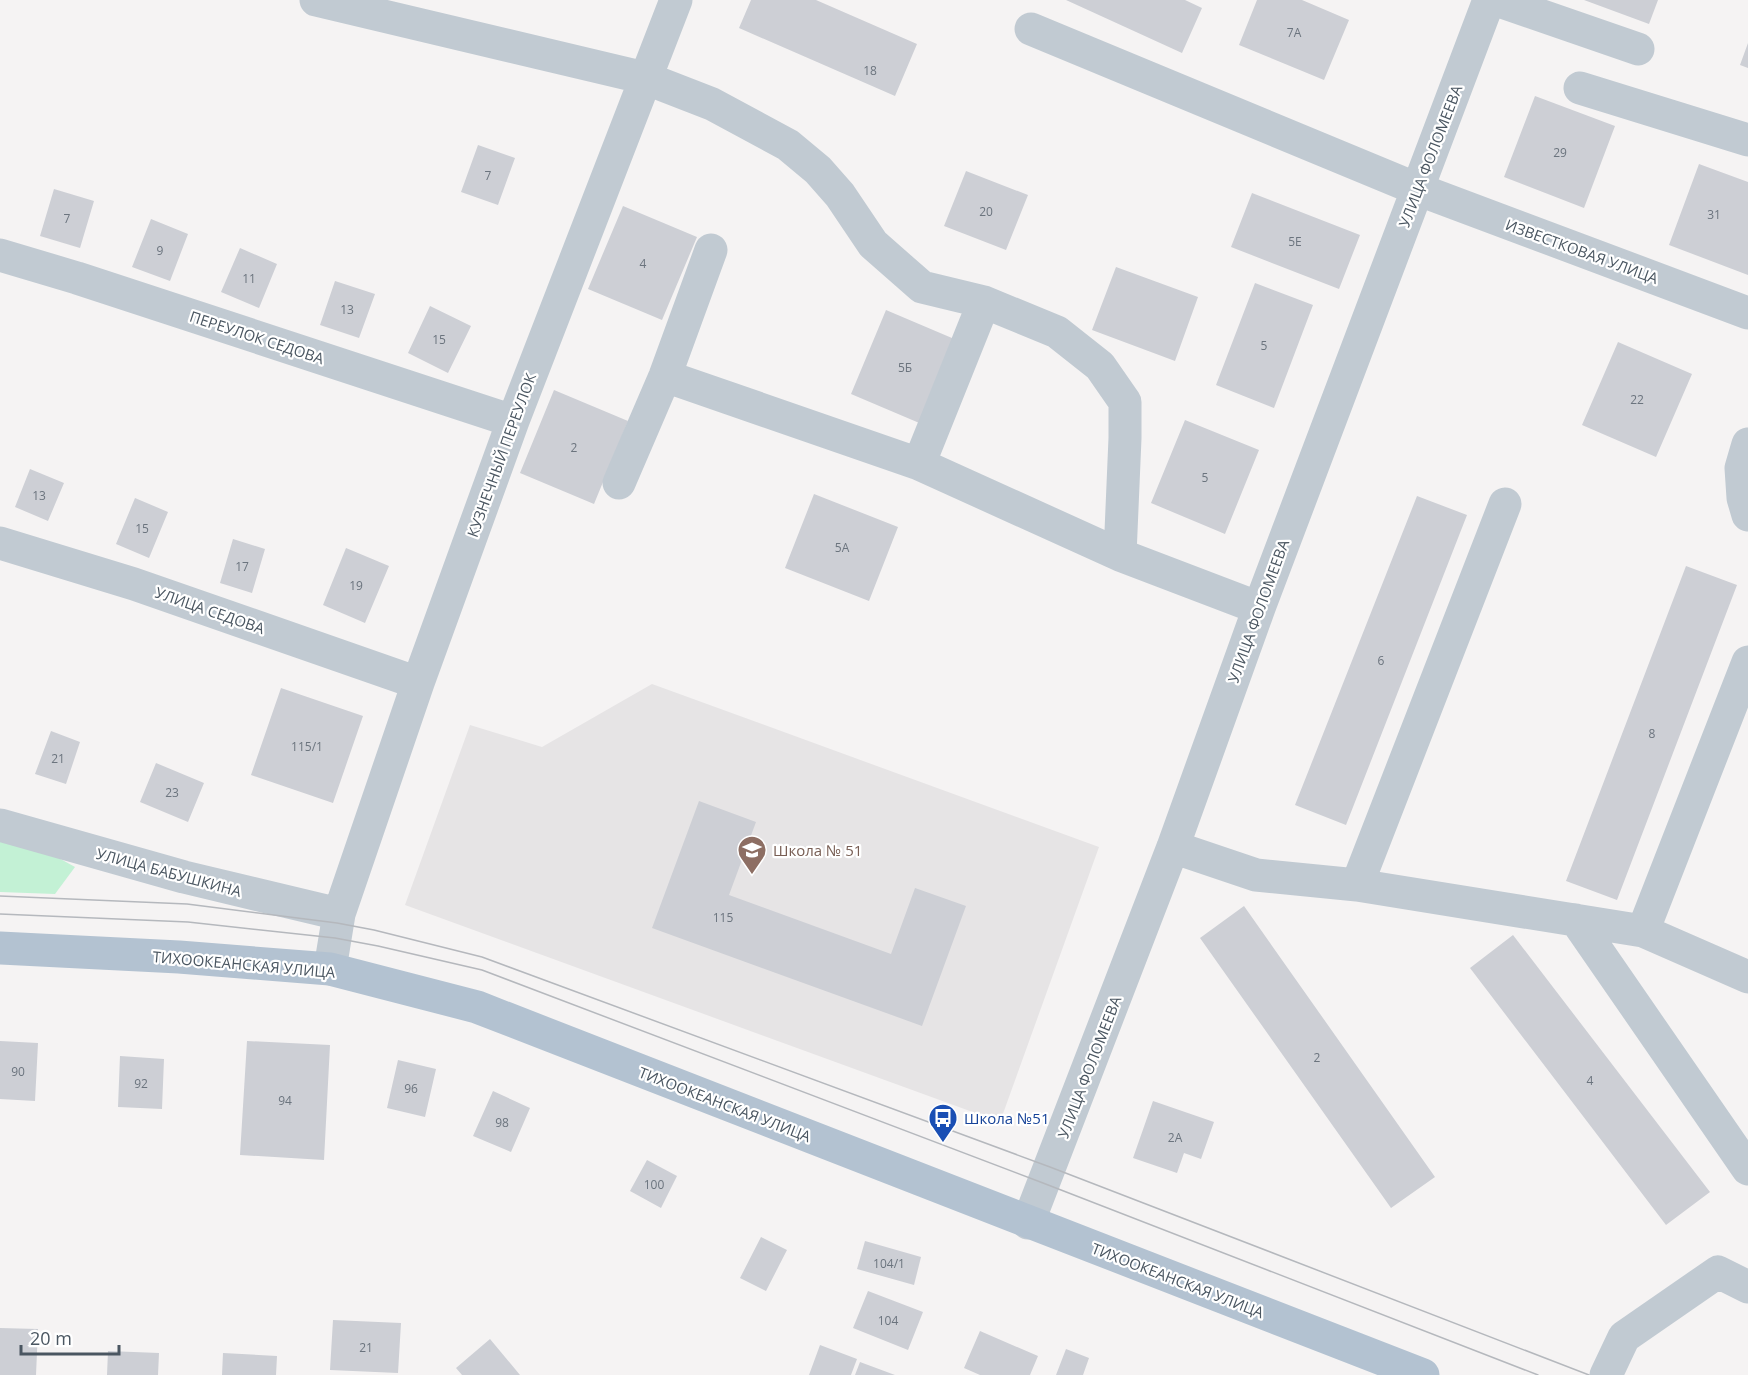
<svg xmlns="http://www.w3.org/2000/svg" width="1748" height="1375" font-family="'Open Sans',sans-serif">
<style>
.education{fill:#e6e4e5}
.green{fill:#c3f1d5}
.building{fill:#cdcfd5}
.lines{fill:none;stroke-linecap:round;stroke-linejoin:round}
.minor{stroke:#c1cad2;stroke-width:33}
.major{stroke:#b3c2d1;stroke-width:33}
.tram{stroke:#b5b8bd;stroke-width:1.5}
.labels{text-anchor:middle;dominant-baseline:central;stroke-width:4.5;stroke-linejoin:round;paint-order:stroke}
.number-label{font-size:12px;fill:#6b747e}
.street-label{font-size:15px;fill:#4a5661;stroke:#fff}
.education-label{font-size:15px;fill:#785e54;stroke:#fff;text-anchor:start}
.transit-label{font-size:15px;fill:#164399;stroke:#fff;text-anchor:start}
</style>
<rect width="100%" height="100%" fill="#f5f3f3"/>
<path class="education" d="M652 684 1099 847 1000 1122 405 905 470 725 542 747Z"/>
<path class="green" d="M0 829 17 835 75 867 55 894 0 892Z"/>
<path class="building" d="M751 0H816L917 44 895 96 739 28Z
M1066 0H1185L1202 8 1182 53Z
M1257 0H1302L1349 20 1324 80 1239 45Z
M1584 0H1658L1649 24Z
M1748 43V68L1740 65Z
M1535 96 1615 126 1584 208 1504 177Z
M478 145 515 158 498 205 461 192Z
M1699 164 1748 182V275L1669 245Z
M966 171 1028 195 1006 250 944 226Z
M54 189 94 201 80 248 40 236Z
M1252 193 1360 235 1339 289 1231 247Z
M623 206 697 237 662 320 588 289Z
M151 219 188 234 170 281 132 267Z
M240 248 277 264 259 308 221 292Z
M1116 267 1198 297 1175 361 1092 330Z
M335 281 375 294 359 338 320 325Z
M1255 283 1313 305 1274 408 1216 385Z
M430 306 471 326 448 373 408 353Z
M886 310 959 341 924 425 851 394Z
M1618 342 1692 374 1656 457 1582 425Z
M554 390 628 421 594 504 520 473Z
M1185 420 1259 450 1225 534 1151 503Z
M30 469 64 483 48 521 15 507Z
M814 494 898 527 869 601 785 568Z
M1417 496 1467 515 1346 825 1295 805Z
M135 498 168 512 149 558 116 544Z
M233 539 265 549 252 593 220 583Z
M346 548 389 566 365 623 323 605Z
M1686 566 1737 585 1617 900 1566 881Z
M281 688 363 716 333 803 251 775Z
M51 731 80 742 66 784 35 774Z
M156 763 204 783 188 822 140 802Z
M699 801 756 822 729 895 891 954 915 888 966 906 922 1026 652 928Z
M1244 906 1435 1177 1391 1208 1200 938Z
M1513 935 1710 1192 1666 1225 1470 968Z
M0 1041 38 1043 35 1101 0 1099Z
M247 1041 330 1045 324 1160 240 1155Z
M120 1056 164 1059 162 1109 118 1107Z
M398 1060 436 1069 425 1117 387 1108Z
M493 1091 530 1108 511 1152 473 1136Z
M1153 1101 1214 1122 1201 1159 1184 1153 1177 1173 1133 1158Z
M647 1160 677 1176 661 1208 630 1191Z
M761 1237 787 1250 766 1291 740 1278Z
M865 1241 921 1257 914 1285 857 1269Z
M868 1291 923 1312 908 1350 853 1328Z
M333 1320 401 1323 398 1373 330 1370Z
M0 1328 38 1329 36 1375H0Z
M980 1331 1038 1356 1030 1375H980L964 1368Z
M490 1339 520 1375H462L456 1368Z
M820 1345 857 1359 851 1375H809Z
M1066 1349 1089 1358 1083 1375H1056Z
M108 1351 159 1353 158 1375H107Z
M223 1353 277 1356 276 1375H222Z
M860 1362 895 1375H855Z"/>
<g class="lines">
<path class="minor" d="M316 0 645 78 712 104 788 145 818 170 840 195 873 244 922 287 984 302 1057 332 1100 366 1125 402V438L1120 555
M1496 0 1638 49
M1031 29 1417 189 1748 313
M1580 88 1748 140
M0 255 77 278 513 421
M665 376 919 464 1120 555 1259 608
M1748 444 1741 468 1743 498 1748 515
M919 464 984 302
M619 483 665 376 711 250
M0 543 134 584 418 683
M0 825 184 877 339 914
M1173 847 1256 875 1357 885 1643 931 1748 662
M1357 885 1505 504
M1576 920 1748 1169
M1643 931 1748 977
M330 969 339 914 418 683 513 421 676 0
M1028 1223 1173 847 1259 608 1489 0
M1606 1375 1624 1337 1718 1272 1748 1287"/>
<path class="major" d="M0 948 179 957 330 969 477 1007 1423 1375"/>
<path class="tram" d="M0 896 187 904 337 923 374 930 482 957 1050 1167 1589 1375
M0 914 188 922 335 938 378 946 482 970 1043 1183 1538 1375"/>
</g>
<defs>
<g id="school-pin" transform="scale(1.5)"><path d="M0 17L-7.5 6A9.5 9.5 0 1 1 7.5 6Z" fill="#8d6e63" stroke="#fff"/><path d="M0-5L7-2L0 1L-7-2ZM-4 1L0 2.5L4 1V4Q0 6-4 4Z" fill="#fff"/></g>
<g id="bus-pin" transform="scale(1.5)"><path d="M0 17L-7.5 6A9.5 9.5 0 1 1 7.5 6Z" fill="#1a4fb4" stroke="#fff"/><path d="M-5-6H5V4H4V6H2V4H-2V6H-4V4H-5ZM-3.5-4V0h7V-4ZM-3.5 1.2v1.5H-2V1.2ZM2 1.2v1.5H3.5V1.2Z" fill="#fff"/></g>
</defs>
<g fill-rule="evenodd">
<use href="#school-pin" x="752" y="850"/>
<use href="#bus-pin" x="943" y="1118"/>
</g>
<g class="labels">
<g class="number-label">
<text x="1294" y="32">7А</text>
<text x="870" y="70">18</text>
<text x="1560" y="152">29</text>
<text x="488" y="175">7</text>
<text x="986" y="211">20</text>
<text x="1714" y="214">31</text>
<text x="67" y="218">7</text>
<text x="1295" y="241">5Е</text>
<text x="160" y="250">9</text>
<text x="643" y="263">4</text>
<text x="249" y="278">11</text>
<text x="347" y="309">13</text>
<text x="439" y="339">15</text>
<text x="1264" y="345">5</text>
<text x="905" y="367">5Б</text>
<text x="1637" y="399">22</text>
<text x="574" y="447">2</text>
<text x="1205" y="477">5</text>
<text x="39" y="495">13</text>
<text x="142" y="528">15</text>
<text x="842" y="547">5А</text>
<text x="242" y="566">17</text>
<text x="356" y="585">19</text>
<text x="1381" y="660">6</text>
<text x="1652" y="733">8</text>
<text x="307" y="746">115/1</text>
<text x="58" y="758">21</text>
<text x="172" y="792">23</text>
<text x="723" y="917">115</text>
<text x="1317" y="1057">2</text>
<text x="18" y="1071">90</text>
<text x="1590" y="1080">4</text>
<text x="141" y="1083">92</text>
<text x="411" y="1088">96</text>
<text x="285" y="1100">94</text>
<text x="502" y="1122">98</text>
<text x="1175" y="1137">2А</text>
<text x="654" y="1184">100</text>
<text x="889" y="1263">104/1</text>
<text x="888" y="1320">104</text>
<text x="366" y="1347">21</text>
</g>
<g class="street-label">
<text transform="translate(1430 156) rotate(-69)">УЛИЦА ФОЛОМЕЕВА</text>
<text transform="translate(1582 251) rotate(20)">ИЗВЕСТКОВАЯ УЛИЦА</text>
<text transform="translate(257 337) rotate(18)">ПЕРЕУЛОК СЕДОВА</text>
<text transform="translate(501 455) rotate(-70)">КУЗНЕЧНЫЙ ПЕРЕУЛОК</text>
<text transform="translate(210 610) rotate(19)">УЛИЦА СЕДОВА</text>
<text transform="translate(1258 611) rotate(-70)">УЛИЦА ФОЛОМЕЕВА</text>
<text transform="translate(169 872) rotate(15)">УЛИЦА БАБУШКИНА</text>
<text transform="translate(244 964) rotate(5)">ТИХООКЕАНСКАЯ УЛИЦА</text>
<text transform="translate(1089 1067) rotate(-69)">УЛИЦА ФОЛОМЕЕВА</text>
<text transform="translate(725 1104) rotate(21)">ТИХООКЕАНСКАЯ УЛИЦА</text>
<text transform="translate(1178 1280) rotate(21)">ТИХООКЕАНСКАЯ УЛИЦА</text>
</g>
<g class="education-label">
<text x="773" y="850">Школа № 51</text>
</g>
<g class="transit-label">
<text x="964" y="1118">Школа №51</text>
</g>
</g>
<path d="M21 1345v9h98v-9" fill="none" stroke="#4a5661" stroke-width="3"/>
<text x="30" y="1345" font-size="18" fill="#4a5661" stroke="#ffffff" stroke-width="4.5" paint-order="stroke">20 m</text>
</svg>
